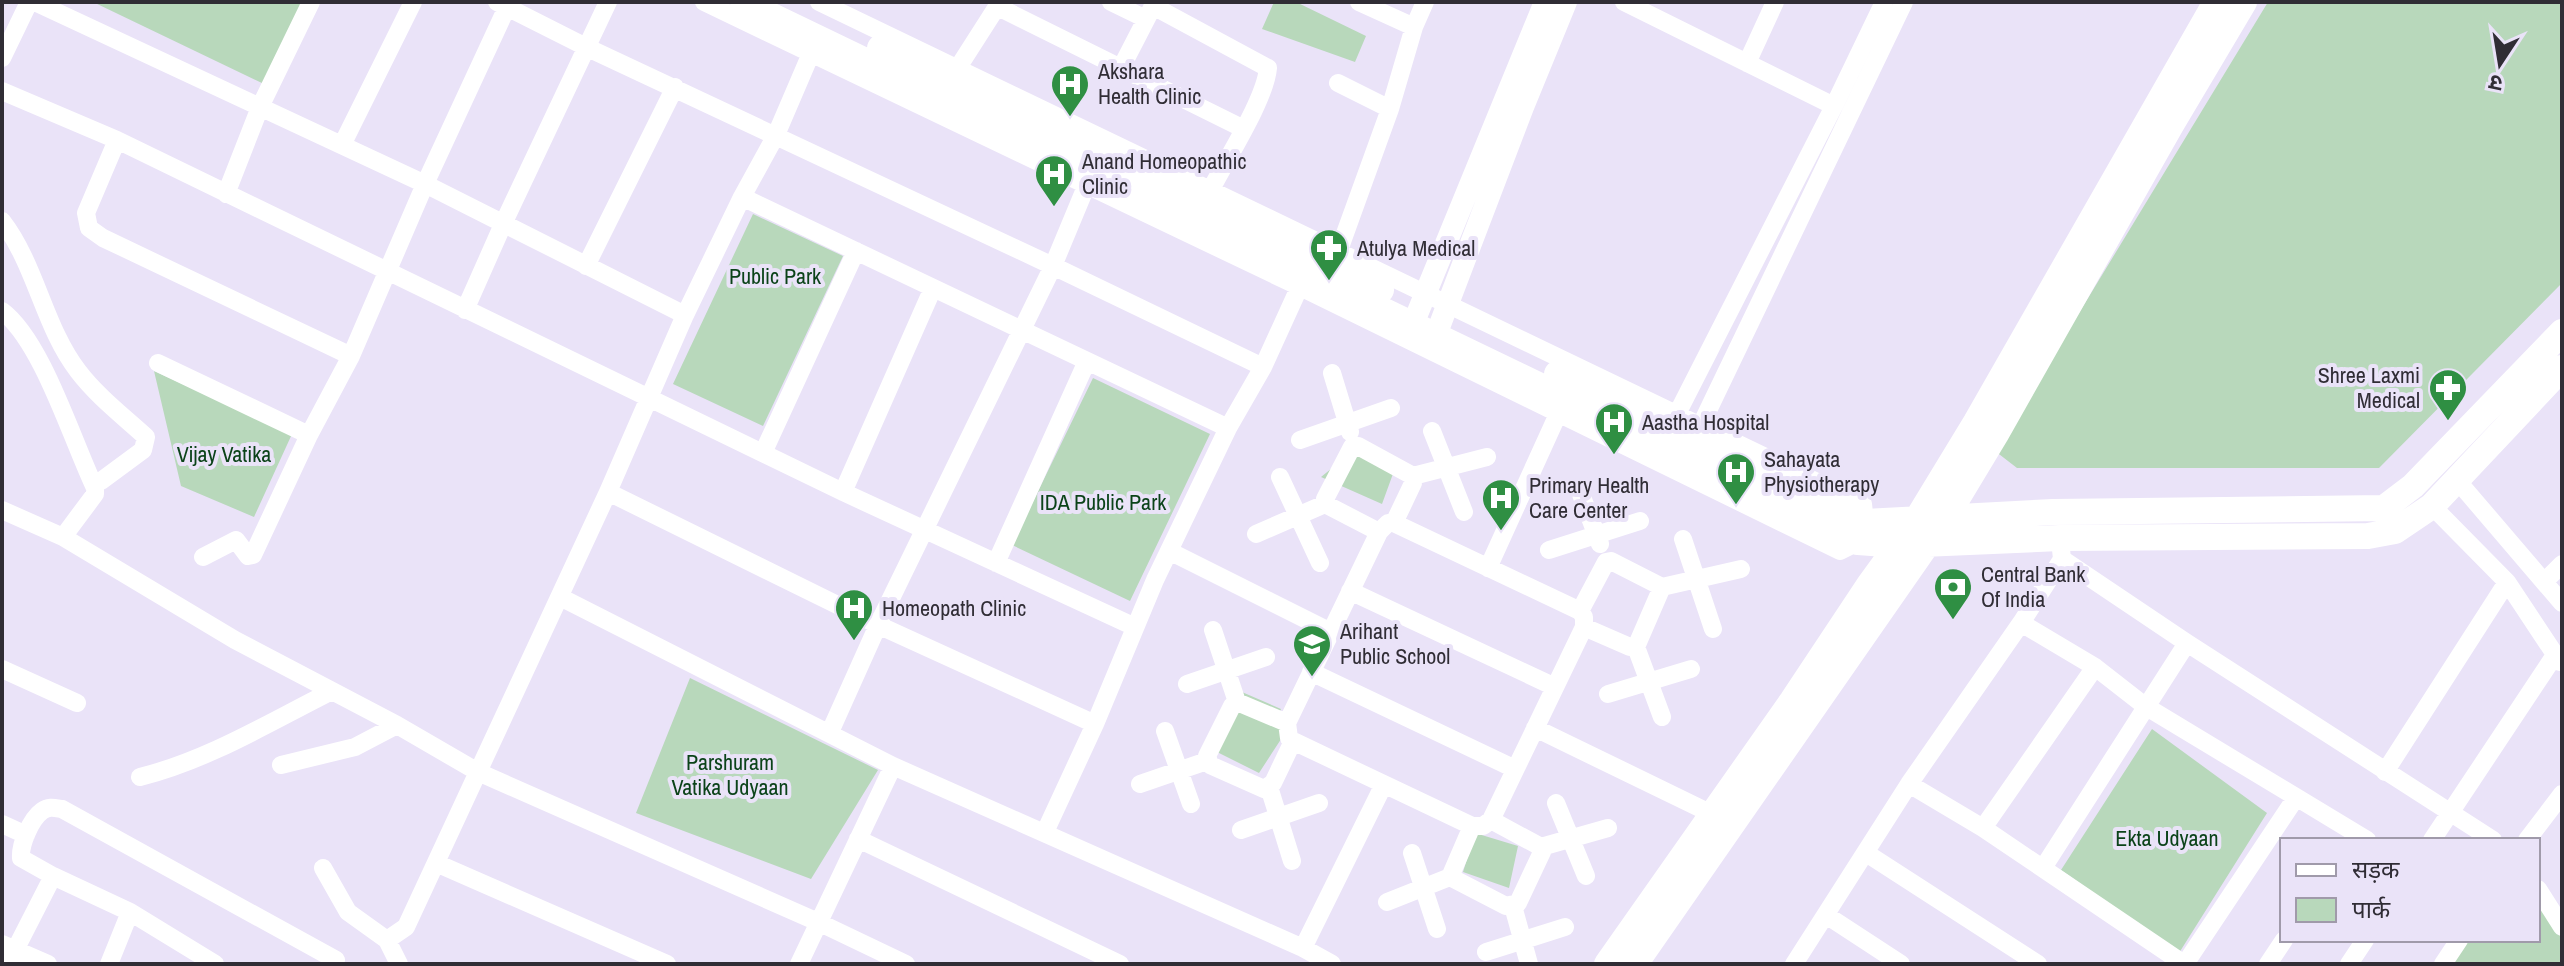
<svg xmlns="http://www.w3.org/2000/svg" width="2564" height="966" font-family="'Archivo Narrow','Noto Sans Devanagari',sans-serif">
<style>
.green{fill:#b8d8bb}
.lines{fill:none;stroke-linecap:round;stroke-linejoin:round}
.minor{stroke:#fff;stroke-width:18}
.tertiary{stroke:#fff;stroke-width:22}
.secondary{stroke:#fff;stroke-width:26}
.labels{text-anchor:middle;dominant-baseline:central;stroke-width:8;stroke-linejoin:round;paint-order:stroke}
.poi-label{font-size:22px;fill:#302d35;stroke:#eae3f8;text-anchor:start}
.park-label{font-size:22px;fill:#0b4319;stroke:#eae3f8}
</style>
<rect width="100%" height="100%" fill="#eae3f8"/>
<path class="green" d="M93 2H304L264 84Z
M1274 2H1296L1366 36 1355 62 1262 29Z
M2268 2H2562V283L2379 468H2017L1995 451Z
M753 214 843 256 763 426 673 384Z
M154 371 292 434 254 517 181 486Z
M1093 378 1210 434 1130 601 1012 545Z
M1363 443 1394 471 1382 504 1321 477Z
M690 678 878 770 811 879 636 813Z
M1235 689 1281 709 1275 724 1287 730 1259 773 1203 745Z
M2152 729 2267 813 2179 953 2061 870Z
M1475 833 1518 846 1509 888 1463 872Z
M2538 899 2562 937V964H2450L2465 940H2538Z"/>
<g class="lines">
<path class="minor" d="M35 2 425 184 685 315
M497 2 588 48 1053 266 1263 367
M704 2 1300 287 1840 551 1858 542 1865 522 1863 504 819 2
M1111 2 1146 19
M1359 2 1414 27
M1624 2 1834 106
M998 7 1244 129
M2 58 29 2
M1747 63 1775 2
M1121 68 1153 6 1268 68C1265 102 1221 167 1205 201
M952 77 1000 2
M1338 83 1390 109
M2 91 117 140 843 492 1135 627
M117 140 86 213 89 228 103 238 351 356
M342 145 413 2
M226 194 260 107 311 2
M742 197 1228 428
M2 221C36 265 44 327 78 371 97 396 123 416 146 437L143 450 101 481
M1334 264 1390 109 1414 27 1425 2
M586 266 675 87
M465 310 504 222 608 2
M2 311C42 341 72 440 95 488V494L63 537
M158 363 309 435
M1332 373 1350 432
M1677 414 1834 106 1884 2
M1701 425 1904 2
M1432 431 1464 512
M1300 440 1391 408
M763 453 856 251
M1413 476 1487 457
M1280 477 1320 563
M2456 479 2562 603
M1579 489 1600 544
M608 492 878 625 1095 724
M843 492 933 288
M2432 506 2507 582 2560 662
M2 510 63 537 235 640 397 725 478 772 818 922 906 964
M1388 523H1394L1580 611 1584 617V627L1491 820 1483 826H1472L1293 741 1289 738 1287 723 1379 532Z
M1379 532 1325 504V499L1352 447 1358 446 1413 476V483L1394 523
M1256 534 1325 504
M1683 539 1713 629
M1549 550 1640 521
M1169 551 1331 632
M203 557 236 540 248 556 253 555 309 435 351 356 425 184 507 7
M2062 559 2187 643 2493 840
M996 563 1087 361
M1488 568 1563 403
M2545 581 2562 564
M1662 587 1741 569
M1350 591 1555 687
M560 597 893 766 1303 948 1332 964
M1580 611 1606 562 1611 561 1662 587 1636 647H1630L1584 627
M2021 623 2095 667 2145 706 2367 840
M1213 630 1237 702
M1636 647 1662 717
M2 669 77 703
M1311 672 1515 769
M1187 684 1266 657
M1608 694 1691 669
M1287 723 1237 702 1232 706 1207 756 1210 765 1264 789 1273 783 1293 741
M1535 728 1712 814
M1165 731 1191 804
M830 732 878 625 1053 266 1090 177
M281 765 355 747 397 725
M2385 772 2507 582
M140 777C208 760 270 722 332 691
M1140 784 1207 761
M1909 784 1983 828 2184 964
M1269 787 1292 861
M1556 803 1586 876
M2 824 26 835
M1472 826 1450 877 1506 906 1518 903 1542 852 1541 847 1491 820
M1983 828 2095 667
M1241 830 1319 803
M1045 832 1095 724 1155 580 1228 428 1263 367 1304 277
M858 839 1120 964
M2432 840 2555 655
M2527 840 2562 794
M1541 847 1608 828
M1412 853 1437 929
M1866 853 2038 964
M436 863 667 964
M323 868 348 912 387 940
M2043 868 2187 643
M2538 889 2562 927
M1387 902 1450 877
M1513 906 1529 964
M1826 915 1901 964
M2 944 48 964
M1303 948 1384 784
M1486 952 1565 927
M8 964 53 876
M109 964 130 912
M215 964 130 912 53 876 21 858C20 844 31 819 42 811 49 806 55 808 62 809L336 960
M399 964 387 940 406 927 608 492 685 315 742 197 776 135 815 44
M799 964 893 766
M1794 964 1909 784 2021 623 2062 559 2061 549
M2185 964 2295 799
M2268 964 2284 940
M2349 964 2365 940
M2443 964 2459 940"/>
<path class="tertiary" d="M1413 324 1545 2
M1436 335 1523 107 1566 2"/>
<path class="secondary" d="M743 2 1565 398 1858 542 1899 545 2060 538 2368 536 2395 531 2432 506 2562 368
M880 48 1205 202 1381 290
M1557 374 1695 438 1865 522 2053 512 2384 508 2413 486 2562 332
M1607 964 1792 701 1869 585 1917 519 1976 422 2216 2
M1635 964 1946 517 1996 434 2171 125 2244 2"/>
</g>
<defs>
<g id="hospital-pin" transform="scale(2)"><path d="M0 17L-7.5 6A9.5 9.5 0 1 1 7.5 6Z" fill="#2f8f43" stroke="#eae3f8"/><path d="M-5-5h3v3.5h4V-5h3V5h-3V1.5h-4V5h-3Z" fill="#fff"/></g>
<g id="pharmacy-pin" transform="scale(2)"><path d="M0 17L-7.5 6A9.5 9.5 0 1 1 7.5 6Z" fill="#2f8f43" stroke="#eae3f8"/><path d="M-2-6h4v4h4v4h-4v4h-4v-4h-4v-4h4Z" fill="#fff"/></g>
<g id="bank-pin" transform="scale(2)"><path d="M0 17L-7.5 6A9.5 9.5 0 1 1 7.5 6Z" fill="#2f8f43" stroke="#eae3f8"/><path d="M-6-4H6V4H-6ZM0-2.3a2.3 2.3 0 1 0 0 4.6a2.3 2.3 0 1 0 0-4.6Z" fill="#fff"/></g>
<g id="school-pin" transform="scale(2)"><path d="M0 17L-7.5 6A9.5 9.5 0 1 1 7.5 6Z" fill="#2f8f43" stroke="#eae3f8"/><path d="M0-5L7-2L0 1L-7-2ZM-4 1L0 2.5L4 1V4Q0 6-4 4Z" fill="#fff"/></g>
</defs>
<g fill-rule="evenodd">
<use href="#hospital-pin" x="1070" y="84"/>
<use href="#hospital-pin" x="1054" y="174"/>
<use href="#pharmacy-pin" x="1329" y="248"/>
<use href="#pharmacy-pin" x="2448" y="388"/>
<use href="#hospital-pin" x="1614" y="422"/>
<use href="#hospital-pin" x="1736" y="472"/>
<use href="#hospital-pin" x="1501" y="498"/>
<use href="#bank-pin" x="1953" y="587"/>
<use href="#hospital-pin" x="854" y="608"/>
<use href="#school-pin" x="1312" y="644"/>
</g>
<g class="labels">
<g class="poi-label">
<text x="1098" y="71">Akshara<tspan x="1098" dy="25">Health Clinic</tspan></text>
<text x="1082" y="161">Anand Homeopathic<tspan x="1082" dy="25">Clinic</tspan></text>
<text x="1357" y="248">Atulya Medical</text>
<text x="2420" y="375" text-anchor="end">Shree Laxmi<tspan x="2420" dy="25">Medical</tspan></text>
<text x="1642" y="422">Aastha Hospital</text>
<text x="1764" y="459">Sahayata<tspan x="1764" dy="25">Physiotherapy</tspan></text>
<text x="1529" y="485">Primary Health<tspan x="1529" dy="25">Care Center</tspan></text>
<text x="1981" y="574">Central Bank<tspan x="1981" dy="25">Of India</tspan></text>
<text x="882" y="608">Homeopath Clinic</text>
<text x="1340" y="631">Arihant<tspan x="1340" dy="25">Public School</tspan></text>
</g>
<g class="park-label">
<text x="775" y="276">Public Park</text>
<text x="224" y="454">Vijay Vatika</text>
<text x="1103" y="502">IDA Public Park</text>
<text x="730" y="762">Parshuram<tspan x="730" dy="25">Vatika Udyaan</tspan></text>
<text x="2167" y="838">Ekta Udyaan</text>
</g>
</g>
<rect width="2564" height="966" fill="none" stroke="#302d35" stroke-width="8"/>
<rect x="2280" y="838" width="260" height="104" fill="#eae3f8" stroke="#a09aaa" stroke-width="2"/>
<rect x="2296" y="864" width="40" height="12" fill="#ffffff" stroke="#a09aaa" stroke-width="2"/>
<text x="2352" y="878" font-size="24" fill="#302d35">सड़क</text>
<rect x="2296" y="898" width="40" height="24" fill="#b8d8bb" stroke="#a09aaa" stroke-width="2"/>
<text x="2352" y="918" font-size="24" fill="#302d35">पार्क</text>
<g transform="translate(2500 64) rotate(192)" stroke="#eae3f8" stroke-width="6" paint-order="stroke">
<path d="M0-6L14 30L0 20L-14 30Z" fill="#302d35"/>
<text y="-12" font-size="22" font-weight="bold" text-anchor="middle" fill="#302d35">उ</text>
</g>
</svg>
